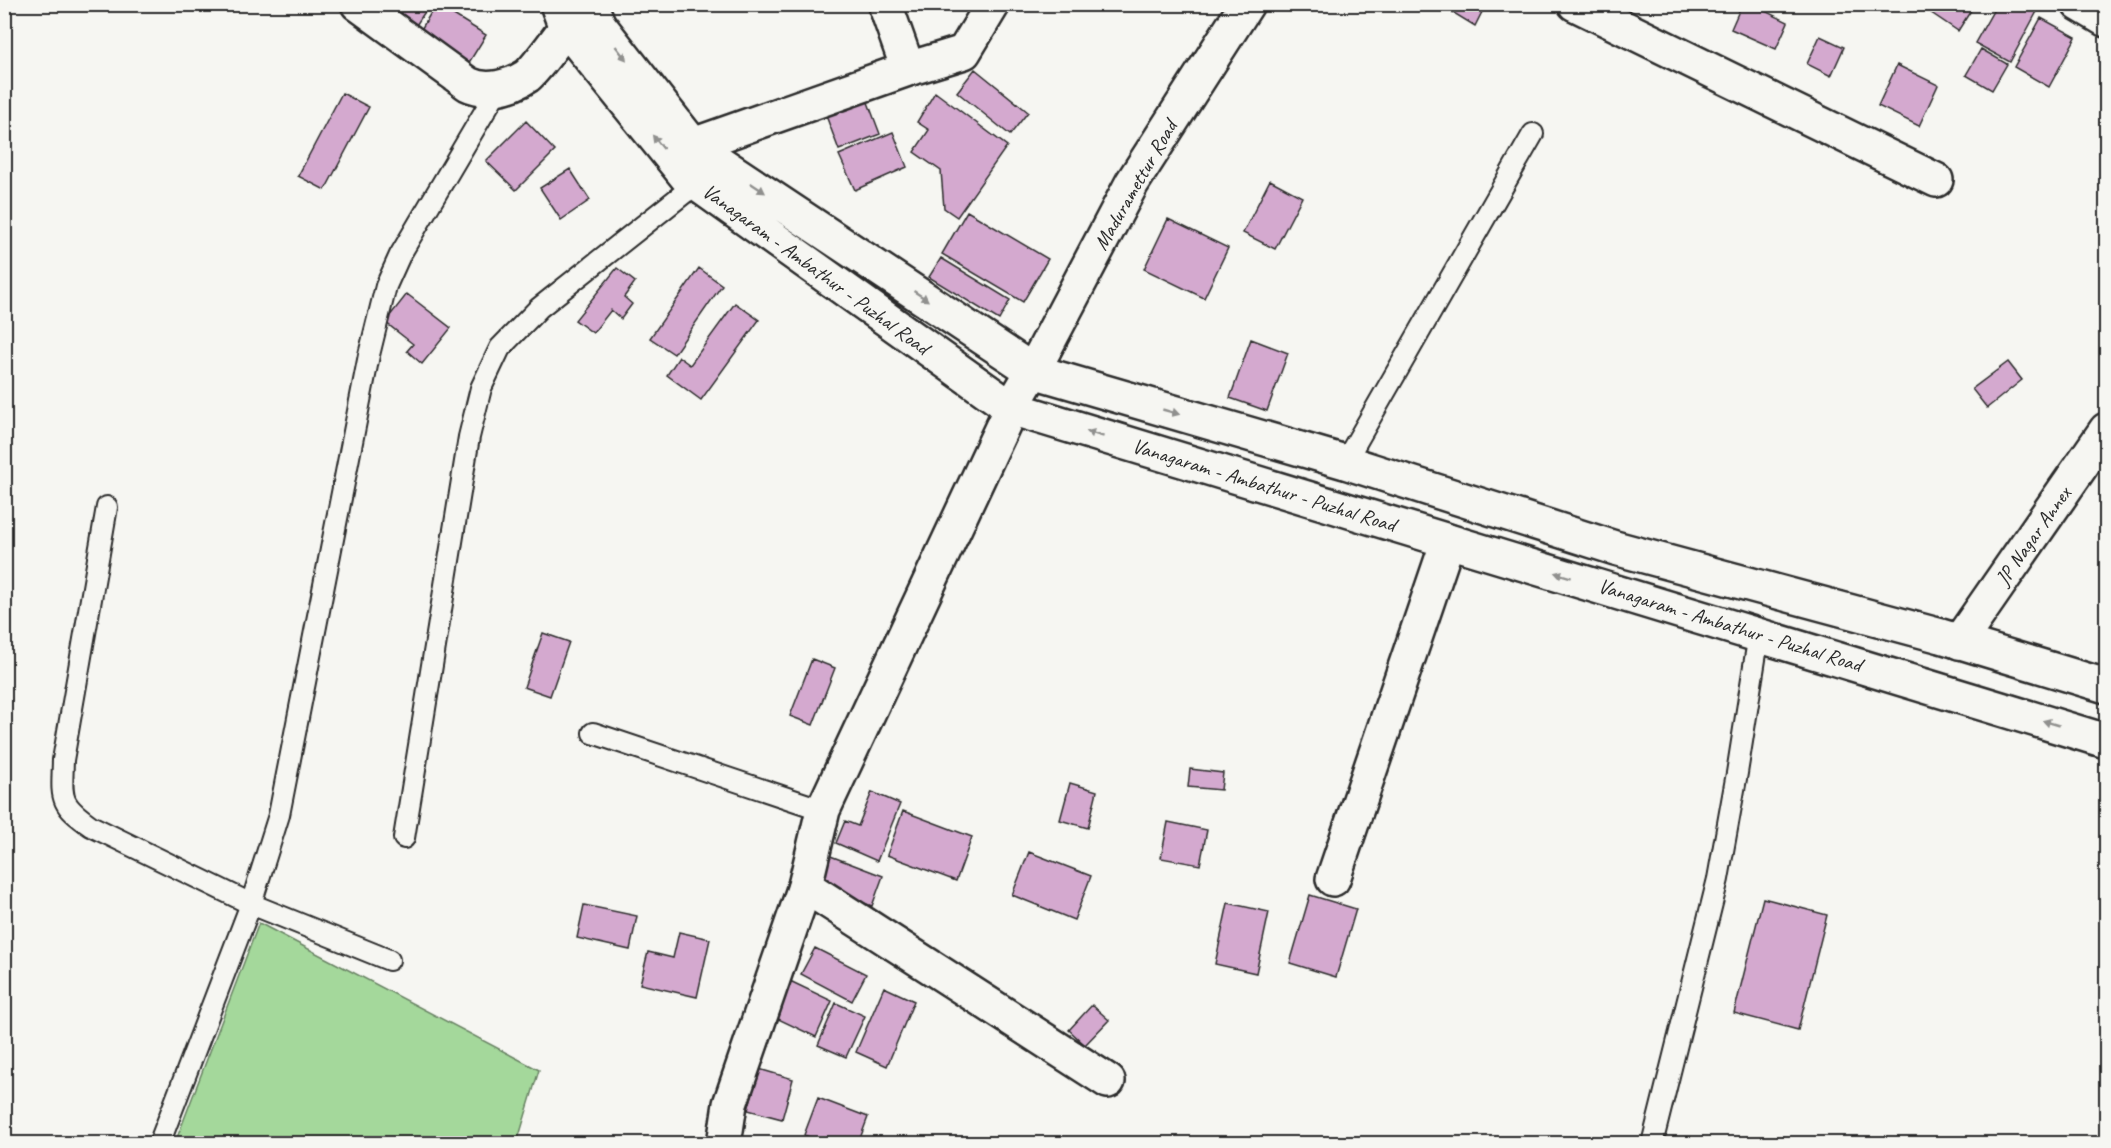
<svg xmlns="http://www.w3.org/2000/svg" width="2111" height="1148" font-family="Caveat,sans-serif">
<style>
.green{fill:#a4d89b;stroke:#688263;stroke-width:1.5}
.building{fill:#d4a9cf;stroke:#2b2b2b;stroke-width:1.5}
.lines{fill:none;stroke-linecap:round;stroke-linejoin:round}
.service-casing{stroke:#2b2b2b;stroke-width:24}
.minor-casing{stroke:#2b2b2b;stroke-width:38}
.secondary-casing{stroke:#2b2b2b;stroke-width:38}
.primary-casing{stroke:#2b2b2b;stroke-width:38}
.service{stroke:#f6f6f2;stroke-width:20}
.minor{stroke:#f6f6f2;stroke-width:33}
.secondary{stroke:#f6f6f2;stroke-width:33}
.primary{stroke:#f6f6f2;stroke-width:33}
.oneway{fill:#90908e}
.labels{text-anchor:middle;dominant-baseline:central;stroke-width:5;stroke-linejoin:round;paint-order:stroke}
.street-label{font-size:21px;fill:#2b2b2b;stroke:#f6f6f2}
</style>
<rect width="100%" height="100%" fill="#f6f6f2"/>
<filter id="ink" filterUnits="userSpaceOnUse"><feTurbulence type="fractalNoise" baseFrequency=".0167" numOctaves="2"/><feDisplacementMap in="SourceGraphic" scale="12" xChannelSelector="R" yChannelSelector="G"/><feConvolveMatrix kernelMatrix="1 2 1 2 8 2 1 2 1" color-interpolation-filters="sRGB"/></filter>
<g filter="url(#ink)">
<path class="green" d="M259 923 539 1070 517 1143H175Z"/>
<path class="building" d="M374 4H430L413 30Z
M436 4 486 35 465 69 416 38Z
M1439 4H1486L1475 26Z
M1742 4H1750L1788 22 1776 49 1731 29Z
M1918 4H1975L1958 31Z
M1997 4H2041L2010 62 1975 43Z
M2041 18 2076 37 2049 87 2014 67Z
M1820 36 1844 47 1831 76 1807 64Z
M1981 49 2007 64 1992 90 1966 75Z
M1897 65 1938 85 1919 126 1878 106Z
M975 69 1028 112 1010 135 957 92Z
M935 92 1007 146 957 217 944 208 941 171 914 152 929 130 917 122Z
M342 93 369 107 325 190 298 176Z
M866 97 880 134 839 150 825 113Z
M526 121 555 151 516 190 486 161Z
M893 132 907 167 855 190 839 155Z
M570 169 590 200 561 220 540 188Z
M1270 180 1302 197 1275 249 1243 233Z
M967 211 1048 259 1023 302 942 254Z
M1168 219 1228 248 1204 298 1144 269Z
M941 258 1010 300 999 320 929 277Z
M617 268 635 282 624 297 632 304 621 319 611 310 593 333 575 320Z
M699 268 722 285 674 354 650 338Z
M407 294 451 328 422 364 407 351 413 344 385 322Z
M735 303 759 320 701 400 667 375 679 357 690 365Z
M1251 339 1288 353 1267 411 1230 398Z
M2008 362 2022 380 1987 408 1972 389Z
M543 633 569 642 550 696 524 687Z
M812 659 835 668 813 725 790 716Z
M1190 769 1223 773 1221 790 1188 787Z
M1070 783 1097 791 1088 828 1060 820Z
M872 792 900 804 877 861 836 843 845 821 858 826Z
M903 811 972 837 956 881 887 855Z
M1168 822 1207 830 1200 865 1161 858Z
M820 852 883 876 872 906 808 882Z
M1029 852 1091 876 1074 920 1012 895Z
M1310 895 1356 909 1336 977 1290 963Z
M1763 898 1827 915 1798 1030 1734 1013Z
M1228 903 1269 912 1256 973 1215 964Z
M584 905 637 916 630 950 577 938Z
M679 932 710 939 697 997 640 984 648 952 673 958Z
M815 948 866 974 852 1001 801 974Z
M790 981 832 1001 816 1037 774 1017Z
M884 987 914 1001 887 1066 856 1052Z
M836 1003 865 1016 846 1057 818 1045Z
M1092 1005 1109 1020 1085 1045 1069 1030Z
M759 1069 793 1079 782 1119 748 1110Z
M818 1098 868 1117 858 1144H827L804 1135Z"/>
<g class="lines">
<g class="service-casing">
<path id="service" d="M1345 462 1533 134
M107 507 63 760C62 798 58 803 91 826L251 904 389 960
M593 733 823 810
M404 838 469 437 481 388 500 348 539 308 697 183
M159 1144 251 904 279 815 369 355 386 286 400 255 498 89
M1652 1144 1718 879 1737 773 1759 634"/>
</g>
<g class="minor-casing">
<path id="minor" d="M358 4 468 84C486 93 511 87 527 76 537 68 557 39 566 28
M885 4 908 69 964 52 993 4
M1575 4 1936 180
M2079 4 2106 20
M688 169 693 145 908 69
M1033 371 1132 183 1247 4
M1959 642 2106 430
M1333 879 1448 541
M805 886 1108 1081"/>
</g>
<g class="secondary-casing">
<path id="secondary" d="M724 1144 730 1104 805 886 823 810 1011 408 1033 371"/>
</g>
<g class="primary-casing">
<path id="primary" d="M557 4 566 28 686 176 1011 408 2106 741
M590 4 599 25 693 145 1033 371 1345 462 1615 548 1941 636 2106 686"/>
</g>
<use href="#service" class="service"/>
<use href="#minor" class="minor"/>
<use href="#secondary" class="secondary"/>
<use href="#primary" class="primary"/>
</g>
<defs><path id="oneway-solid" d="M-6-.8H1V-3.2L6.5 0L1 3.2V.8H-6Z" transform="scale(1.5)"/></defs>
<g class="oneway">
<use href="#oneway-solid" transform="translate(621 53) rotate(52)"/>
<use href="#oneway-solid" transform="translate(658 142) rotate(-129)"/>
<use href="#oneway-solid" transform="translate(758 188) rotate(34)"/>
<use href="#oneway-solid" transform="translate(921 296) rotate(34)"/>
<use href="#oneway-solid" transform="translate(1171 412) rotate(16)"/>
<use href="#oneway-solid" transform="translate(1095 434) rotate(-163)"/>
<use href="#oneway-solid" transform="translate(1563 575) rotate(-163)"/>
<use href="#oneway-solid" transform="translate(2051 723) rotate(-163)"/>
</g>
</g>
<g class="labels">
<g class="street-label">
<text transform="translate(1135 185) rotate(-60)">Maduramettur Road</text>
<text transform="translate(816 269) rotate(36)">Vanagaram - Ambathur - Puzhal Road</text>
<text transform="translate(1264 485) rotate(17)">Vanagaram - Ambathur - Puzhal Road</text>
<text transform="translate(2033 536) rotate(-55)">JP Nagar Annex</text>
<text transform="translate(1730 625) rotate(17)">Vanagaram - Ambathur - Puzhal Road</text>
</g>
</g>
<rect width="2111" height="1148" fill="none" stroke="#f6f6f2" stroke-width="24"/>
<rect x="12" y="12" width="2087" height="1124" fill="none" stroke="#2b2b2b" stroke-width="2" filter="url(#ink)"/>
</svg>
